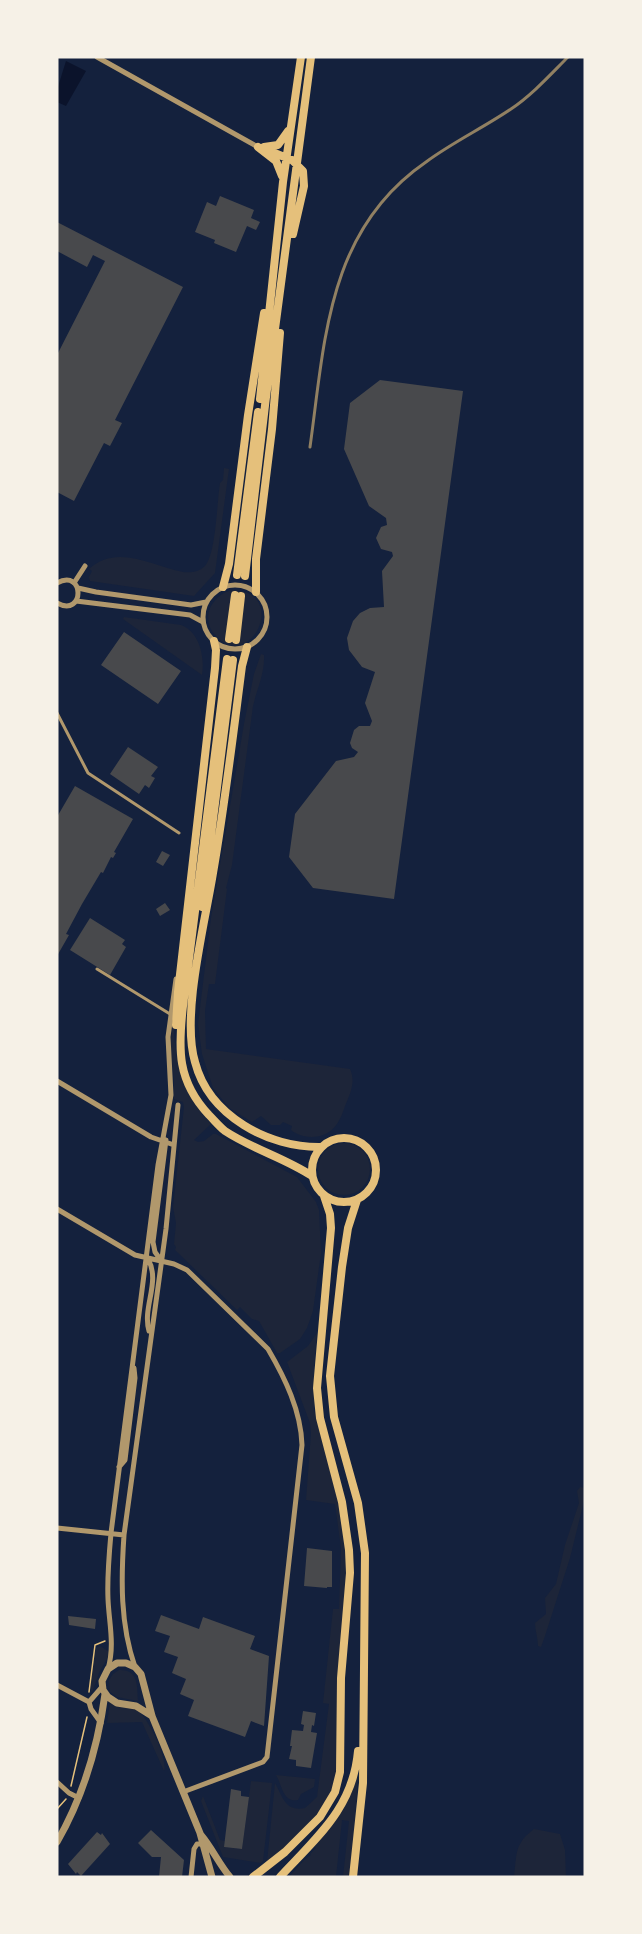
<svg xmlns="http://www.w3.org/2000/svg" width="642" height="1934" font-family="Georgia,serif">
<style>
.green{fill:#1d2539}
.water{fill:#0b132b}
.building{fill:#48494c}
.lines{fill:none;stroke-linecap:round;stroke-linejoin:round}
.path{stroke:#e5c07b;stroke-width:1.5}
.service{stroke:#b1986c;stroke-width:3}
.minor{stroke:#b1986c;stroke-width:5}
.tertiary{stroke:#b1986c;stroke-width:7}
.primary{stroke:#e5c07b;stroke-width:8}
.rail{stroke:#918062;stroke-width:3}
</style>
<rect width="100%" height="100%" fill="#14213d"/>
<path class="green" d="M224 468 229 469 215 573 194 596 90 581 89 577 92 571 89 569C117 543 152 566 183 572 191 573 199 572 205 566 216 554 217 501 220 483L223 480Z
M233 590C289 592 251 673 216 636 199 619 212 594 233 590Z
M124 617 181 625C200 632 205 658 202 675L123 619Z
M261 654 264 655C265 673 257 689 253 706L232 865 226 888 227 889 215 984H209L205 1011 206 1049 350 1069C356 1082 350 1094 345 1106 343 1112 341 1118 337 1124 327 1139 305 1141 291 1130L292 1126 283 1122 280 1125H271L261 1116 252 1122 229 1108 213 1088 202 1054 198 1024 211 918 244 724 254 674Z
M174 1016C173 1058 182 1093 211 1124L194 1140 198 1142 204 1141 213 1134H216L297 1177 316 1202 319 1210 321 1253 313 1311 307 1328 300 1339 280 1353H277L259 1321 252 1319 240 1307 237 1310 175 1250 176 1247 174 1244 176 1223 173 1207 184 1107 183 1102 174 1099V1080L170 1046Z
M318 1169a26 26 0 1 1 52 0a26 26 0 1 1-52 0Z
M317 1333 314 1369V1410L344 1524 347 1574 339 1756C338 1764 337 1772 336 1780 328 1814 293 1840 267 1862L275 1783C283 1797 285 1812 305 1808L317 1797 329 1704 323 1703 333 1609H339L341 1548 335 1504 306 1500 311 1433 310 1423 287 1362 308 1346Z
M580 1487 585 1488V1497L570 1558 545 1636 541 1647 538 1646C538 1638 535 1631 535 1623L546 1614 545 1598 556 1584 565 1545 579 1503 577 1491Z
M100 1646 108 1651 109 1655 99 1673 92 1693 90 1689 96 1648Z
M119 1670C139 1669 137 1687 138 1701L117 1697 110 1692 109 1680 113 1674Z
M110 1702C119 1704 130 1705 138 1711 149 1719 168 1759 164 1771L142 1722 107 1723Z
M276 1775 315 1779 314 1787 301 1794 298 1800C283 1803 282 1785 276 1775Z
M358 1777 351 1877H343L349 1821 342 1820 336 1877H289L304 1860 311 1855 310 1854 316 1848 314 1846 342 1812Z
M251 1781 272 1783 263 1861 261 1863 223 1857 201 1801 203 1796 220 1840 225 1841 224 1847 242 1849Z
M534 1829 560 1834 565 1850 566 1877H514C517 1854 514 1844 534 1829Z"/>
<path class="water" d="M66 61 86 71 66 106 57 102V90Z"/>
<path class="building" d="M220 196 254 210 251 218 260 222 256 230 247 226 236 252 214 243 215 240 195 232 207 202 216 206Z
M57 222 183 287 115 420 122 423 110 446 104 443 74 501 57 492V355L105 261 93 255 87 267 57 251Z
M380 380 463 391 394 899 313 888 289 857 295 814 336 761 354 757 358 752 352 748 350 743 354 730 359 726H370L372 721 365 703 375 672 362 667 349 650 347 638 353 621 360 613 370 608 384 607 382 571 393 556 392 552 381 549 376 538 381 527 387 525 386 518 369 506 344 449 350 403Z
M124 632 181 671 158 704 101 665Z
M128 747 158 767 151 776 155 778 149 788 145 785 139 794 110 774Z
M75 786 133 819 114 852 116 853 113 858 111 857 103 873 101 872 82 904 66 934 69 935 57 956V817Z
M162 851 170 855 163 866 156 862Z
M165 903 170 910 160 916 156 909Z
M90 918 125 940 122 944 126 947 110 975 70 950Z
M307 1548 332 1551V1587H327V1588L304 1586Z
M161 1615 199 1629 203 1617 255 1636 250 1649 269 1656 264 1726 251 1721 245 1737 188 1716 194 1700 180 1694 186 1679 172 1673 178 1657 164 1652 170 1636 155 1631Z
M68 1616 96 1619 95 1629 69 1625Z
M303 1711 316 1713 314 1726 312 1725 311 1732 317 1733 311 1768 296 1766V1760L289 1759 292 1746H290L292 1730 303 1731 304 1725 301 1724Z
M231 1789 241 1791V1796L249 1797 242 1849 224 1847Z
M151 1830 184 1860 182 1877H159L161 1857H152L138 1843Z
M97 1832 101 1835 102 1833 110 1844 81 1876 77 1872 76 1874 68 1864Z"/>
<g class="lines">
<path class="path" d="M89 1692 95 1645 105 1641
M71 1786 87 1717
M57 1809 66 1799"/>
<path class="service" d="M57 713 88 773 179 833
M97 969 170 1014"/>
<path class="minor" d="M97 57 258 147
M57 583C85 568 85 618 57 603
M74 583 85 566
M203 617a32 32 0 1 1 64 0a32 32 0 1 1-64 0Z
M78 588 96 592 191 605 206 602
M76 601 190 615 203 622
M57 1081 151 1137 174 1145
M57 1209 135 1255 174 1264 187 1270 268 1349C285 1378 301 1411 302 1445L267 1757 263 1762 183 1792
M148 1259C161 1282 142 1307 149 1331
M160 1259 155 1252 153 1242 166 1140
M119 1467 125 1460 135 1378 134 1368
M57 1528 124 1535
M135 1667C120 1624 121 1579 124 1535L166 1229 178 1105
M108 1669C115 1645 109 1623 108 1599 107 1577 109 1555 111 1533L158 1165 171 1095 168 1037 176 979
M57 1685 89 1702
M89 1702 91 1709 101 1723
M89 1702 102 1687
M57 1782 69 1793 79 1798
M191 1877 194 1849 197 1844H202"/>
<path class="tertiary" d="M152 1716 136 1706 117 1703 108 1697 103 1690 102 1681 108 1669 117 1663H126L135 1667 141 1674 152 1716 200 1833 212 1877
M201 1835C212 1848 219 1864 230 1877
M57 1842C83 1797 98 1746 105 1694"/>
<path class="primary" d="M258 147 276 161 282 176
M264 147 278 145 288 131
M267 150 292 160 303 171 304 186 293 234
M260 399 283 182 301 57
M237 575 258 412
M245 576 266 397 311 57
M223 587 229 564 248 415 264 313
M256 592V559L272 429 280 333
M229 639 235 595
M236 640 241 596
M247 647 242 666C233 735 225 804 213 873 205 923 181 1015 195 1062 209 1116 269 1148 321 1147
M227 659 183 1006C178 1049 177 1081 209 1115 214 1120 219 1126 225 1131 252 1149 285 1158 312 1176
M202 907 233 660
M176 1025 178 992 215 668 216 650 214 641
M312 1170a32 32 0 1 1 64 0a32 32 0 1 1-64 0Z
M253 1877 285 1852 320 1817 335 1792 340 1772 341 1678 350 1573 349 1550 342 1502 320 1418 317 1388 331 1228 330 1214 324 1196
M280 1877C317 1837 353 1808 358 1751
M353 1877 363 1783 365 1553 358 1503 334 1417 330 1376 342 1267 348 1228 357 1200"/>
<path class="rail" d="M310 447C325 340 327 230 426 162 453 142 483 128 511 109 532 95 550 75 568 57"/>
</g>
<rect width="642" height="1934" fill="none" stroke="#f6f1e7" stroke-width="117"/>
</svg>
